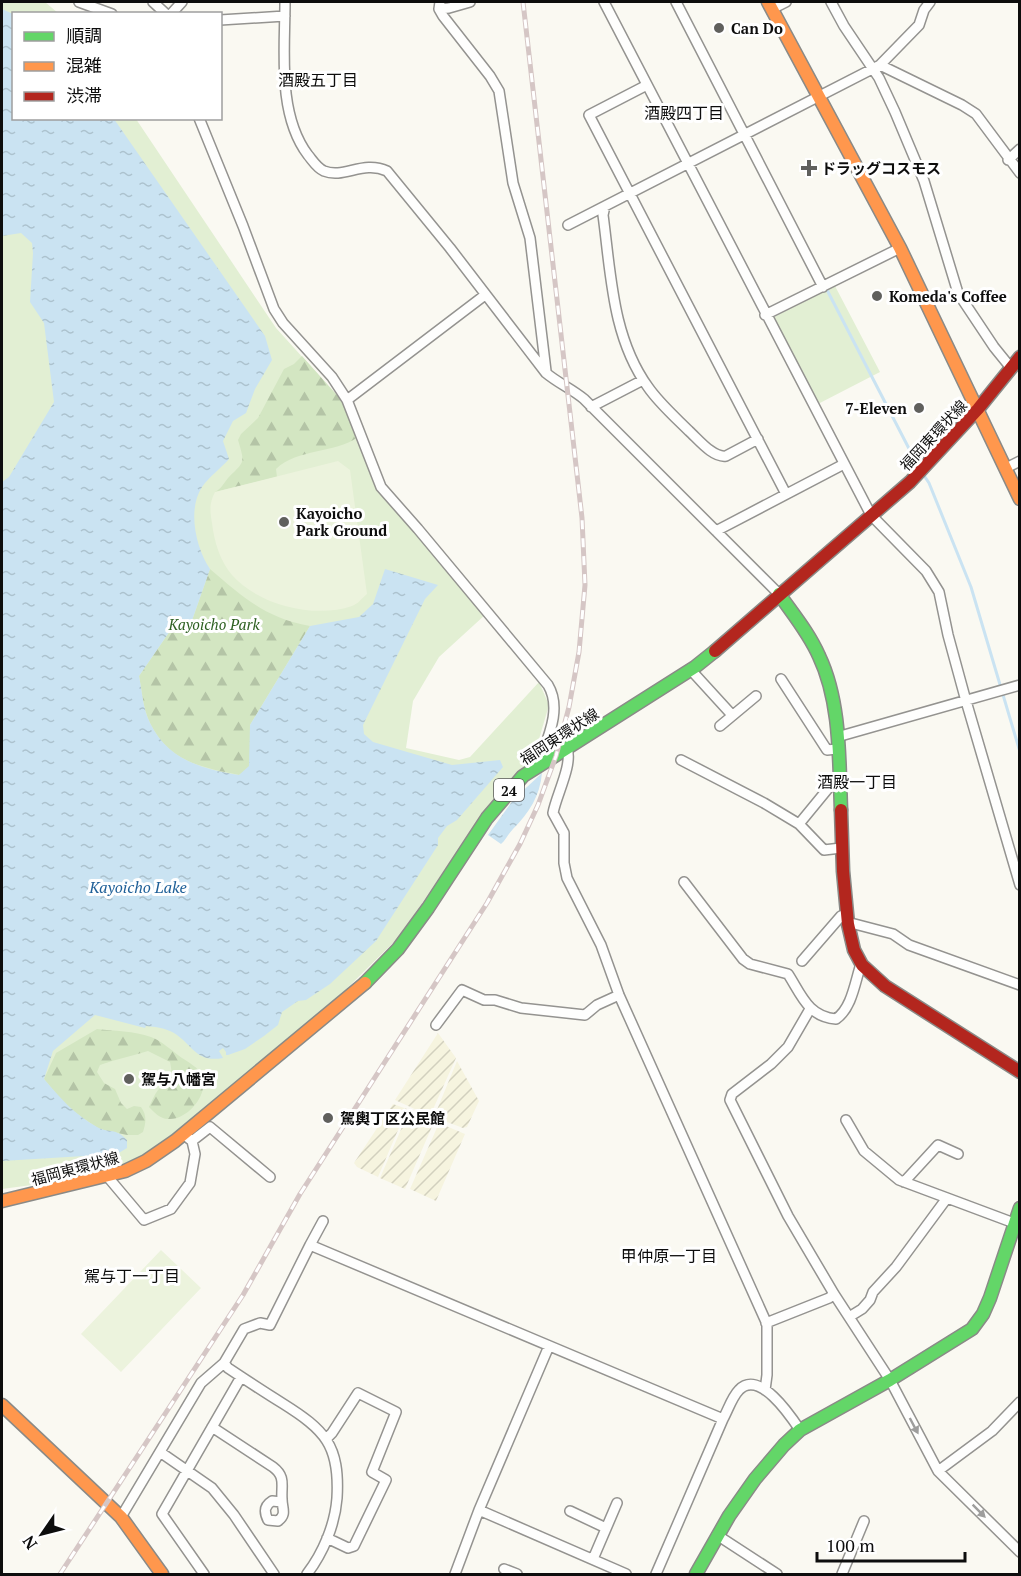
<svg xmlns="http://www.w3.org/2000/svg" width="1021" height="1576" font-family="'PT Serif','Noto Sans JP',serif">
<style>
.farmland{fill:url(#farmland-furrows)}
.green{fill:#e2efd3}
.forest{fill:url(#forest-firs)}
.pitch{fill:#ecf3dd}
.water{fill:url(#water-ripples)}
.lines{fill:none;stroke-linecap:round;stroke-linejoin:round}
.stream{stroke:#cae3f2;stroke-width:3}
.street-casing{stroke:#949390;stroke-width:12}
.fast-casing{stroke:#8a8a87;stroke-width:15}
.slow-casing{stroke:#8a8a87;stroke-width:15}
.jam-casing{stroke:#8a8a87;stroke-width:15}
.street{stroke:#fefefd;stroke-width:9}
.fast{stroke:#63d668;stroke-width:12}
.slow{stroke:#ff974d;stroke-width:12}
.jam{stroke:#b3261e;stroke-width:12}
.rail-casing{stroke:#d5c6c5;stroke-width:5}
.rail{stroke:#fff;stroke-width:3;stroke-dasharray:9;stroke-linecap:butt}
.oneway{fill:#9e9e9d}
.poi-dot{fill:#60605d;stroke:#fff;stroke-width:2}
.labels{text-anchor:middle;dominant-baseline:central;stroke-width:6;stroke-linejoin:round;paint-order:stroke}
.shield{fill:#fff;stroke:#565656;stroke-width:1.5}
.shield-label{font-size:14px;font-weight:bold;fill:#0d0d0d}
.poi-label{font-size:15px;font-weight:bold;fill:#0d0d0d;stroke:#fff;text-anchor:start}
.street-label{font-size:15px;fill:#0d0d0d;stroke:#fff}
.park-label{font-size:15px;font-style:italic;fill:#2d6021;stroke:#fff}
.neighbourhood-label{font-size:16px;fill:#0d0d0d;stroke:#fff}
.water-label{font-size:16px;font-style:italic;fill:#1e5f97;stroke:#fff}
</style>
<defs>
<pattern id="farmland-furrows" width="10" height="10" patternUnits="userSpaceOnUse" patternTransform="scale(1.5)"><rect width="10" height="10" fill="#f6f4df"/><path d="M-1 1l2-2M0 10L10 0M9 11l2-2" fill="none" stroke="#d2d0be"/></pattern>
<pattern id="forest-firs" width="22" height="20" patternUnits="userSpaceOnUse" patternTransform="scale(1.5)"><rect width="22" height="20" fill="#d3e6c2"/><path d="M5 1l3.5 6h-7zM16 11l3.5 6h-7z" fill="#b4c4a6"/></pattern>
<pattern id="water-ripples" width="26" height="14" patternUnits="userSpaceOnUse" patternTransform="scale(1.5)"><rect width="26" height="14" fill="#cae3f2"/><path d="M2 4q2-2 4 0t4 0M15 11q2-2 4 0t4 0" fill="none" stroke="#acc2ce"/></pattern>
</defs>
<rect width="100%" height="100%" fill="#faf9f2"/>
<path class="farmland" d="M438 1033 456 1058 430 1116 395 1100Z
M457 1061 479 1101 467 1127 463 1128 434 1117Z
M393 1104 407 1109 378 1177 357 1167 354 1163Z
M409 1111 434 1122 405 1189 380 1178Z
M439 1123 465 1134 436 1201 410 1189Z"/>
<path class="green" d="M2 2H45L58 13 14 14V118L136 119 276 328 344 403 379 488 486 614 439 657 413 701 406 748 459 760 470 757 539 682 549 705 532 763 484 812 399 937 330 1005 174 1136 126 1165 84 1178 2 1189Z
M835 286 880 372 816 405 772 318Z"/>
<path class="forest" d="M302 356 344 403 358 437C334 454 298 448 276 469L277 477 215 492C222 488 223 484 228 478 245 461 245 464 238 440L241 434 258 418 284 369 294 364Z
M210 569C243 597 265 618 310 626L250 725V767L239 775C201 767 169 762 150 723 143 709 142 691 139 676L172 628 189 629Z
M97 1029C114 1031 134 1031 151 1037 162 1041 172 1051 182 1058 188 1062 199 1068 202 1075 210 1094 187 1121 168 1119 160 1119 154 1112 149 1107 152 1101 154 1095 158 1090 170 1078 174 1082 170 1062L148 1051C132 1056 116 1059 100 1065L97 1072 104 1083 115 1089 121 1103 127 1109 134 1106 141 1107C147 1115 146 1123 143 1132L138 1135H127L99 1129 67 1107 44 1079 56 1053Z"/>
<path class="pitch" d="M338 461 350 470 367 594C362 598 358 604 352 606 315 619 258 605 232 575 220 561 214 541 212 523 210 511 209 504 215 492Z
M161 1250 201 1288 121 1372 81 1334Z"/>
<path class="water" d="M2 9 13 14 14 118 114 119 265 336 272 360 255 389 246 413 233 421 223 441 229 459C221 468 209 477 202 487 187 510 196 548 210 569L189 629 172 628 139 676C142 691 143 710 150 723 168 760 202 769 239 775L249 766 250 725 310 626 359 617 373 604 385 569 438 585 425 599 363 725 364 734 373 742 452 765 500 760 503 767 457 820 447 826 438 838V845L376 941 330 984 306 1000 298 1001 282 1012 278 1025 264 1036 245 1049 228 1055H226V1052L223 1048 219 1051 223 1058C196 1063 193 1045 174 1033 165 1028 156 1027 146 1026L145 1028 95 1015 53 1051 44 1079C60 1098 75 1115 97 1127 110 1134 115 1127 127 1140V1148L117 1154 2 1161V482L9 477 54 402 44 323 30 302 33 253 32 243 21 233 2 236Z
M542 773C540 796 529 813 513 829 508 834 506 840 501 844L488 835 513 800Z"/>
<g class="lines">
<path class="stream" d="M826 288 918 466
M923 474 929 483 971 587 1020 752"/>
<g class="street-casing">
<path id="street" d="M79 2 112 14
M153 2 166 14
M285 2C285 50 277 114 308 155 313 161 317 168 324 171 344 179 363 160 387 171L450 248 546 373C558 383 572 389 584 399L779 594
M440 2 439 9 443 16 490 76 499 91 513 183 530 238 546 371
M604 2 871 515 926 571 939 592 948 635 966 701 1020 885
M676 2 823 287
M831 2 844 26 879 78 895 112 924 181 958 293 994 347 1011 368
M439 9 449 8 470 2
M772 9 786 2
M171 14 182 2
M220 20 285 16
M880 65 919 25 924 10 930 2
M647 85 589 115 786 494
M199 118 243 226 274 309 283 323 332 377 347 400 381 487 418 529 548 685C563 710 546 741 538 766
M1008 160 1020 149
M605 206 603 215C611 274 612 337 648 387 659 403 675 417 689 431 698 439 713 458 726 456L758 439
M568 225 880 65 962 105 976 114 1020 173
M765 315 900 248
M347 400 485 295
M591 407 643 380
M1006 468 1020 461
M716 531 844 464
M690 669 732 715
M781 679 827 750 837 749
M720 726 756 696
M837 737 1020 685
M567 749C573 764 556 796 553 813L564 833V863L567 878 601 945 619 995 767 1324V1375L765 1390
M681 760 764 803 799 824 824 850 841 848
M799 824 831 785 838 784
M684 882 743 959 750 964 788 974C801 994 808 1017 836 1019 852 1008 855 982 861 964
M847 922 893 934 909 945 1020 985
M802 961 841 916 846 914
M810 1009 788 1047 771 1064 732 1094 730 1100 788 1216 834 1294 890 1380 938 1471 1020 1552
M436 1025 462 990 484 1000H495L521 1008 585 1015 597 1005 619 995
M846 1120 864 1151 899 1180 1014 1223
M192 1141 210 1127 270 1177
M107 1176 144 1220 171 1209 190 1183 195 1154 192 1141 183 1134
M904 1182 938 1145 958 1154
M310 1245 323 1221
M849 1317 862 1309 870 1300 873 1292 896 1267 947 1198
M766 1323 829 1298 834 1294
M224 1363 228 1368C246 1380 264 1392 282 1403 325 1430 340 1445 337 1498 335 1525 323 1553 307 1574
M212 1427 273 1467C286 1477 281 1485 282 1499 282 1509 287 1514 278 1521L268 1520C264 1512 264 1506 272 1501L282 1502
M326 1439 332 1433 358 1393 396 1412 372 1472 386 1480 354 1546 348 1548 327 1538
M160 1452 212 1488 234 1515 274 1574
M938 1471 992 1431 1020 1402
M479 1510 626 1574
M570 1511 606 1528
M121 1517 201 1383 224 1363 244 1329 260 1323 270 1325 310 1245 723 1419C728 1410 732 1397 739 1390 759 1369 790 1415 800 1430
M717 1535 777 1574
M593 1559 617 1503
M504 1569 517 1574
M204 1574 162 1514 241 1377
M455 1574 479 1510 549 1346
M656 1574 723 1419
M842 1574 864 1521"/>
</g>
<g class="fast-casing">
<path id="fast" d="M779 594C793 614 809 633 819 656 841 702 839 760 841 810
M365 983 398 949 428 908 487 818 523 776 695 667 715 651
M696 1574 729 1516 755 1479 784 1445 800 1430 890 1380 972 1329 983 1314 990 1298 1020 1208"/>
</g>
<g class="slow-casing">
<path id="slow" d="M768 2 900 248 1020 499
M2 1201 125 1171 146 1161 175 1141 365 983
M2 1405 121 1517 162 1574"/>
</g>
<g class="jam-casing">
<path id="jam" d="M715 651 910 482 978 409 1020 357
M841 810 843 871 848 924 854 950 862 965 885 986 1020 1072"/>
</g>
<use href="#street" class="street"/>
<use href="#fast" class="fast"/>
<use href="#slow" class="slow"/>
<use href="#jam" class="jam"/>
<g class="rail-casing">
<path id="rail" d="M60 1574 243 1295 300 1194 487 903 520 844 538 805 556 756 569 707 579 652 585 585 582 518 523 2"/>
</g>
<use href="#rail" class="rail"/>
</g>
<defs><path id="oneway-solid" d="M-6-.8H1V-3.2L6.5 0L1 3.2V.8H-6Z" transform="scale(1.5)"/></defs>
<g class="oneway">
<use href="#oneway-solid" transform="translate(914 1426) rotate(62)"/>
<use href="#oneway-solid" transform="translate(979 1511) rotate(45)"/>
</g>
<g class="poi-dot">
<circle cx="719" cy="28" r="6"/>
<path d="M806 159h6v6h6v6h-6v6h-6v-6h-6v-6h6z"/>
<circle cx="877" cy="296" r="6"/>
<circle cx="919" cy="408" r="6"/>
<circle cx="284" cy="522" r="6"/>
<circle cx="129" cy="1079" r="6"/>
<circle cx="328" cy="1118" r="6"/>
</g>
<g class="labels">
<rect class="shield" x="494" y="779" width="30" height="22" rx="4.5"/>
<g class="shield-label">
<text x="509" y="790">24</text>
</g>
<g class="poi-label">
<text x="731" y="28">Can Do</text>
<text x="821" y="168">ドラッグコスモス</text>
<text x="889" y="296">Komeda's Coffee</text>
<text x="907" y="408" text-anchor="end">7-Eleven</text>
<text x="296" y="513">Kayoicho<tspan x="296" dy="17">Park Ground</tspan></text>
<text x="141" y="1079">駕与八幡宮</text>
<text x="340" y="1118">駕輿丁区公民館</text>
</g>
<g class="street-label">
<text transform="translate(933 435) rotate(-47)">福岡東環状線</text>
<text transform="translate(559 736) rotate(-33)">福岡東環状線</text>
<text transform="translate(75 1168) rotate(-15)">福岡東環状線</text>
</g>
<g class="park-label">
<text x="214" y="624">Kayoicho Park</text>
</g>
<g class="neighbourhood-label">
<text x="318" y="80">酒殿五丁目</text>
<text x="684" y="113">酒殿四丁目</text>
<text x="857" y="782">酒殿一丁目</text>
<text x="669" y="1256">甲仲原一丁目</text>
<text x="132" y="1276">駕与丁一丁目</text>
</g>
<g class="water-label">
<text x="138" y="887">Kayoicho Lake</text>
</g>
</g>
<rect width="1021" height="1576" fill="none" stroke="#0d0d0d" stroke-width="6"/>
<rect x="12" y="12" width="210" height="108" fill="#ffffff" stroke="#9e9e9e" stroke-width="1.5"/>
<rect x="24" y="32" width="30" height="9" fill="#63d668" stroke="#9e9e9e" stroke-width="1.5"/>
<text x="66" y="42" font-size="18" fill="#0d0d0d">順調</text>
<rect x="24" y="62" width="30" height="9" fill="#ff974d" stroke="#9e9e9e" stroke-width="1.5"/>
<text x="66" y="72" font-size="18" fill="#0d0d0d">混雑</text>
<rect x="24" y="92" width="30" height="9" fill="#b3261e" stroke="#9e9e9e" stroke-width="1.5"/>
<text x="66" y="102" font-size="18" fill="#0d0d0d">渋滞</text>
<g transform="translate(42 1534) rotate(235)" stroke="#ffffff" stroke-width="4.5" paint-order="stroke">
<path d="M0-4.5L10 22L0 15L-10 22Z" fill="#0d0d0d"/>
<text y="-9" font-size="16" font-weight="bold" text-anchor="middle" fill="#0d0d0d">N</text>
</g>
<path d="M817 1552v9h148v-9" fill="none" stroke="#0d0d0d" stroke-width="3"/>
<text x="826" y="1552" font-size="18" fill="#0d0d0d" stroke="#ffffff" stroke-width="4.5" paint-order="stroke">100 m</text>
</svg>
